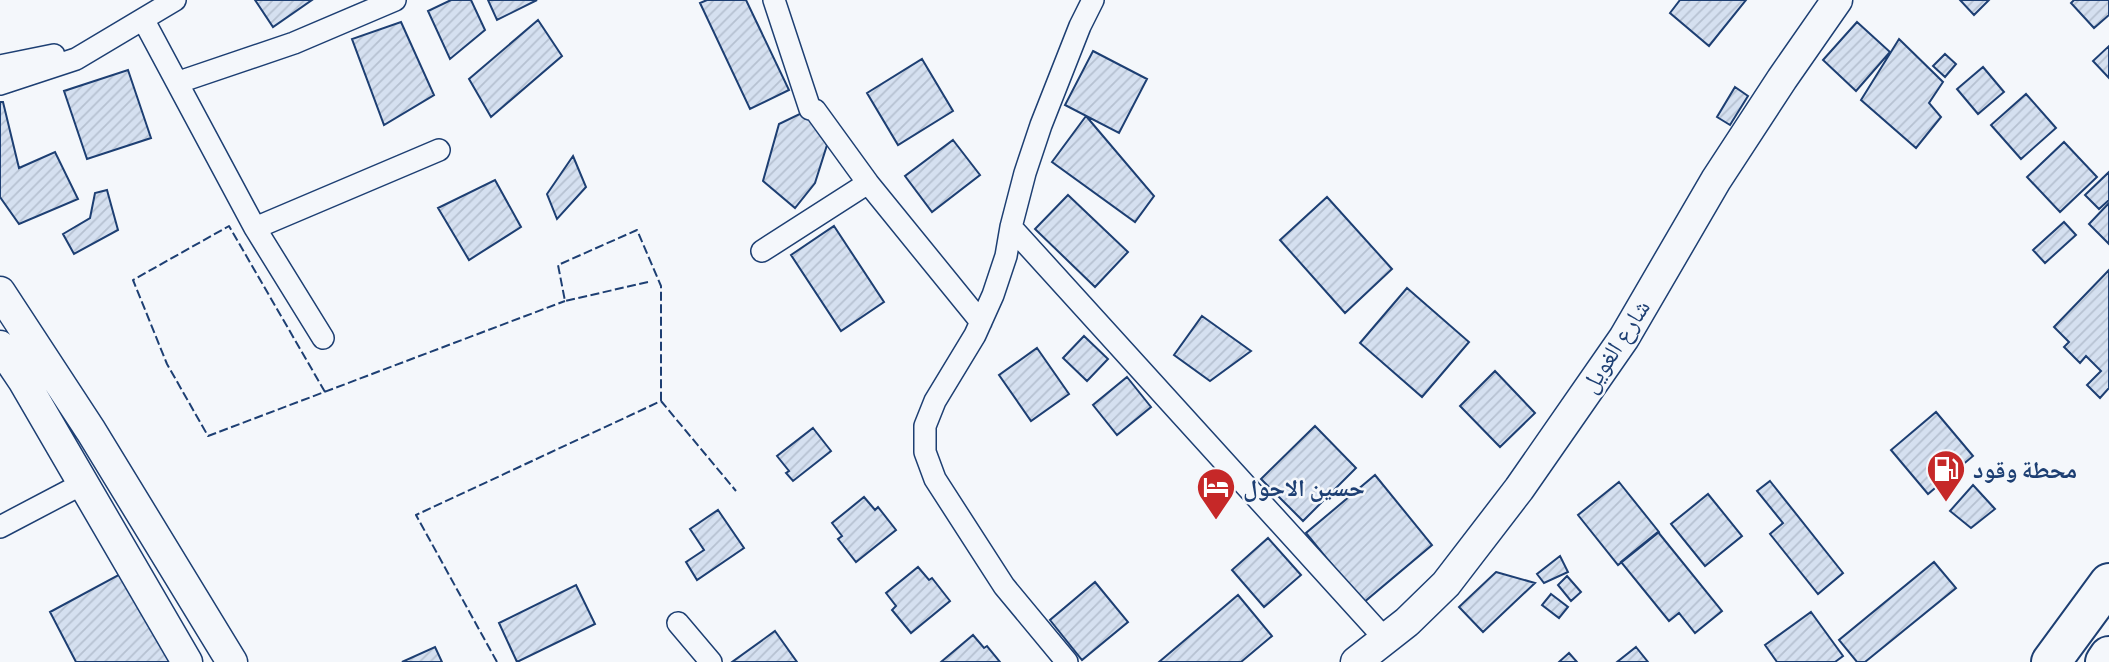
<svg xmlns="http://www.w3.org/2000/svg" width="2109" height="662" font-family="'Zilla Slab','Noto Naskh Arabic',serif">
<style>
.building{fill:url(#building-hatch);stroke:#1d3f73;stroke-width:2}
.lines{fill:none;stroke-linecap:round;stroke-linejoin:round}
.street-casing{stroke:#1d3f73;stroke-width:24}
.secondary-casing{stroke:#1d3f73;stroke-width:33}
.highway-casing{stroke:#1d3f73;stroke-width:42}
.street{stroke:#f4f7fb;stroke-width:21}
.secondary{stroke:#f4f7fb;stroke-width:30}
.highway{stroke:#f4f7fb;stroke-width:38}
.fence{stroke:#1d3f73;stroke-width:2;stroke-dasharray:9 3.5;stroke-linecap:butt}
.labels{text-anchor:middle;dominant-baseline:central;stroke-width:5;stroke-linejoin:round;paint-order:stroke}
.street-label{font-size:24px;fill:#1d3f73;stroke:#f4f7fb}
.poi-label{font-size:24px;font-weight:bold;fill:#1d3f73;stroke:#f4f7fb;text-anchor:start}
</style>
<defs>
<pattern id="building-hatch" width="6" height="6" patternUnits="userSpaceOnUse" patternTransform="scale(1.75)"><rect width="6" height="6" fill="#d5e0f0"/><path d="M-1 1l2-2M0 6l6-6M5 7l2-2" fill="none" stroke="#b6c1d1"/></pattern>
</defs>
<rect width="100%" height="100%" fill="#f4f7fb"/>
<path class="building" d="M255 0H312L273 27Z
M451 0H471L485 30 450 59 428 11Z
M488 0H537L497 20Z
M707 0H746L789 90 750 109 700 3Z
M1680 0H1746L1709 46 1670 13Z
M1960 0H1989L1974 15Z
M2074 0H2109V15L2094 28 2071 3Z
M538 20 562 56 491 117 469 79Z
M401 22 434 95 384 125 352 39Z
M1857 22 1890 52 1856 91 1823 60Z
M1899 39 1943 82 1929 103 1941 117 1916 148 1861 100Z
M2109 46V78L2093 61Z
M1093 51 1147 79 1119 133 1065 105Z
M1945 54 1956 64 1945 77 1933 66Z
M922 59 953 111 898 145 867 93Z
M1983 67 2004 92 1978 114 1957 89Z
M128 70 151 138 87 159 64 91Z
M1735 87 1748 96 1730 125 1717 117Z
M2026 94 2056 128 2021 159 1991 125Z
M0 102H3L19 168 55 152 78 199 19 224 0 197Z
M810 109 827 145 815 183 795 208 763 181 779 124Z
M1086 116 1154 196 1135 222 1052 162Z
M953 140 980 175 932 212 905 176Z
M2064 142 2097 177 2060 212 2027 177Z
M573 156 586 187 557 219 547 194Z
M2109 172V200L2099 209 2085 195Z
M495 180 521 227 469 260 438 208Z
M107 190 118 230 74 254 63 234 90 218 95 193Z
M1068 195 1128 252 1095 287 1035 229Z
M1327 197 1392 269 1345 313 1280 240Z
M2109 203V244L2089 224Z
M2064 222 2076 235 2045 263 2033 250Z
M834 226 884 302 841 331 791 255Z
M2109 270V388L2100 398 2087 385 2101 371 2086 356 2080 363 2064 347 2069 342 2054 327Z
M1407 288 1469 342 1422 397 1360 343Z
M1202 316 1251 351 1210 381 1174 355Z
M1084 336 1108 359 1087 381 1063 358Z
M1037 348 1069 394 1031 421 999 375Z
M1495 371 1535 413 1500 447 1460 406Z
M1127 377 1151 407 1117 435 1093 405Z
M1936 412 1973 456 1928 494 1891 450Z
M1315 426 1356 468 1303 521 1261 479Z
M813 428 831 451 793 481 786 473 789 471 777 456Z
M1375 475 1432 545 1363 603 1306 533Z
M1770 481 1843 573 1818 594 1770 534 1783 523 1757 491Z
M1619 482 1659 532 1618 565 1578 515Z
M1973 485 1995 509 1971 528 1950 511Z
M1708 494 1742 536 1705 566 1671 524Z
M864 497 875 510 878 507 896 530 856 562 838 539 842 536 832 523Z
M718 510 744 548 697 580 686 562 704 550 690 529Z
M1658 532 1722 611 1695 633 1679 613 1669 621 1621 562Z
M1268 538 1301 575 1264 607 1232 570Z
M1560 556 1568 572 1544 583 1537 574Z
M1934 562 1956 588 1865 662H1857L1839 640Z
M918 567 929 580 932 578 950 601 911 633 892 610 896 606 886 593Z
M124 572 172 662H76L50 612Z
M1496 572 1535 583 1483 632 1459 607Z
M1567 576 1581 592 1571 601 1558 585Z
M1095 582 1128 622 1082 660 1050 620Z
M576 585 595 624 517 662 499 623Z
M1551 594 1568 607 1559 618 1542 605Z
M1238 595 1272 636 1241 662H1159Z
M1811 612 1843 656 1835 662H1777L1765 645Z
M775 631 797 662H732Z
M973 635 984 648 987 646 1000 662H941Z
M435 647 442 662H402Z
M1636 647 1648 662H1617Z
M1569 653 1577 662H1559Z"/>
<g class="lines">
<g class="street-casing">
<path id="street" d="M774 0 810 109 815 110 868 183 981 322
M143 19 255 228 323 338
M0 66 54 55
M179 82 294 43 395 0
M0 84 76 59 175 0
M1011 227 1386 640
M255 228 439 150
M762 251 868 183
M0 527 82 484
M678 623 711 662
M1067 662 1004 586 935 479 925 452V426L935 401 975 335 993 295 1006 256 1011 227 1025 173 1041 125 1080 26 1093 0"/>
</g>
<g class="secondary-casing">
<path id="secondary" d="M0 292 91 431 232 662
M0 346 23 380 187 662
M1356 662 1407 622 1446 584 1519 489 1624 338 1716 180 1782 79 1837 0"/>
</g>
<g class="highway-casing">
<path id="highway" d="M2051 662 2109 583
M2105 662 2109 656"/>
</g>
<use href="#street" class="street"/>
<use href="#secondary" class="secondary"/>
<use href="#highway" class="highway"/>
<path class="fence" d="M648 282 565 301 558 265 637 230 661 286V401
M325 392 229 226 133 280 167 364 208 436 565 301
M497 662 416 515 661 401 736 491"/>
</g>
<defs>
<g id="fuel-pin" transform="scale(2.0125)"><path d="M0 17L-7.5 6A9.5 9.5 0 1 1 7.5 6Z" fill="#c62828" stroke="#f4f7fb"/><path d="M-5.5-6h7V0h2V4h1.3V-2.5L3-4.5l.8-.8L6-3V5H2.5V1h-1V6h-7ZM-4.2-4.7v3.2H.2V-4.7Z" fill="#fff"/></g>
<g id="hotel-pin" transform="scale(2.0125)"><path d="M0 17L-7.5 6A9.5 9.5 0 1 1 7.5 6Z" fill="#c62828" stroke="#f4f7fb"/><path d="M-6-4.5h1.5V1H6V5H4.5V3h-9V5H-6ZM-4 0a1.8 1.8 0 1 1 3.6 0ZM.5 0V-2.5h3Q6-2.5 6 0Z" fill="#fff"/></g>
</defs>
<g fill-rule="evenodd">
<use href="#fuel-pin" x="1946" y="469"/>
<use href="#hotel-pin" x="1216" y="487"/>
</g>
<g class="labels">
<g class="street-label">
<text transform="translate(1615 346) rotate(-57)">شارع الغويل</text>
</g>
<g class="poi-label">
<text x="1973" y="469">محطة وقود</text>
<text x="1243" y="487">حسين الاحول</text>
</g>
</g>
</svg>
